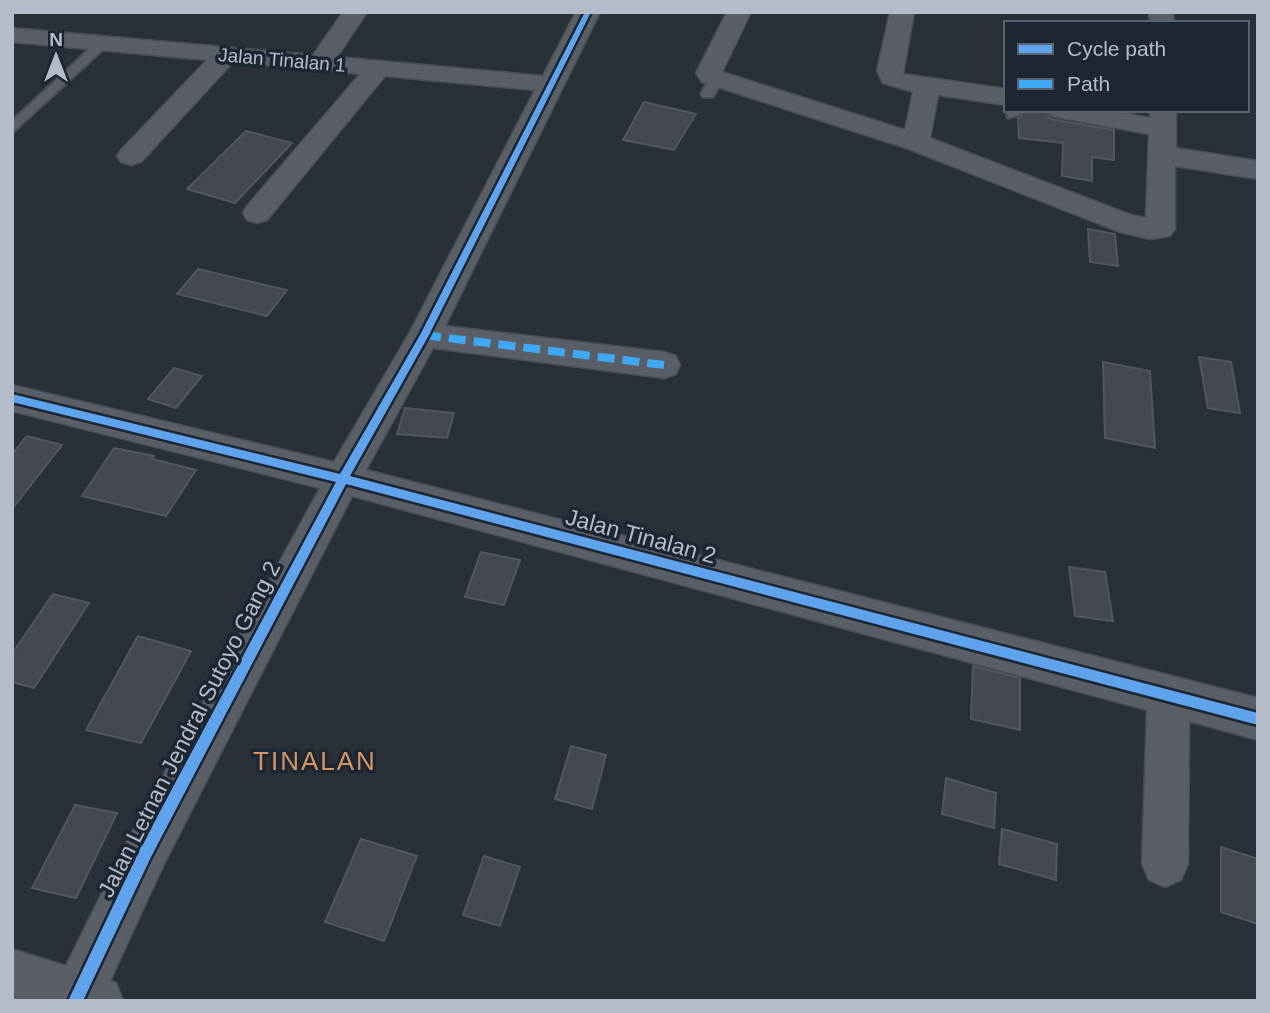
<svg xmlns="http://www.w3.org/2000/svg" width="1270" height="1013" font-family="Arial,sans-serif">
<style>
.building{fill:#444950;stroke:#52575f;stroke-width:2}
.lines{fill:none;stroke-linecap:round;stroke-linejoin:round}
.service-casing{stroke:#484c53;stroke-width:4}
.minor-casing{stroke:#484c53;stroke-width:3}
.service{fill:#5a5e66;fill-rule:evenodd}
.minor{fill:#5a5e66;fill-rule:evenodd}
.quiet{stroke:#3fa9f5;stroke-width:8;stroke-dasharray:17 8;stroke-linecap:butt}
.cycleway-casing{stroke:#1d2633;stroke-width:5}
.cycleway{fill:#60a3ed;fill-rule:evenodd}
.labels{text-anchor:middle;dominant-baseline:central;stroke-width:7;stroke-linejoin:round;paint-order:stroke}
.far-street-label{font-size:19px;fill:#b4bcc9;stroke:#1d2633}
.street-label{font-size:23px;fill:#b4bcc9;stroke:#1d2633}
.quarter-label{font-size:26px;letter-spacing:2px;fill:#d59563;stroke:#1d2633}
</style>
<rect width="100%" height="100%" fill="#2a3038"/>
<path class="building" d="M644 102 696 114 674 150 623 140Z
M1023 110H1046L1051 119 1114 130V160L1092 157V181L1062 176 1063 143 1019 138 1018 118 1022 117Z
M246 131 292 143 235 203 187 189Z
M1088 229 1115 234 1118 266 1090 262Z
M198 269 287 290 267 316 177 294Z
M1199 357 1231 362 1240 413 1208 408Z
M1103 362 1150 371 1155 448 1105 438Z
M174 368 202 376 176 408 148 399Z
M405 408 454 413 447 438 397 434Z
M27 436 62 445 12 509V454Z
M114 448 154 456 152 459 196 470 166 516 82 496Z
M481 552 520 560 504 605 465 597Z
M1069 567 1105 572 1113 621 1075 616Z
M53 594 89 603 34 688 12 682V654Z
M138 636 191 651 141 743 86 730Z
M973 666 1020 678V730L971 719Z
M571 746 606 755 592 809 555 799Z
M946 778 996 793 994 828 942 814Z
M75 805 117 813 76 898 32 888Z
M1002 829 1057 844 1056 880 999 864Z
M361 839 417 856 384 941 325 922Z
M1221 847 1258 859V924L1221 912Z
M484 856 520 867 500 926 463 915Z"/>
<g class="lines">
<g class="service-casing">
<path id="service" d="M99 40 110 43 12 133V121Z
M711 76 723 79 713 97H703L701 94Z
M1006 110H1020V115L1008 118Z"/>
</g>
<g class="minor-casing">
<path id="minor" d="M343 12H367L337 57 543 76 576 12H600L445 326 664 352 676 356 680 365 676 374 664 378 433 348 366 470 1258 698V740L1189 721 1188 864 1181 880 1165 887 1149 880 1142 864 1147 710 352 496 162 868 110 981 116 983 123 1001 12 999V949L66 966 130 836 320 488 12 411V385L334 462 410 332 535 90 385 76 267 220 257 223 247 220 243 213 247 206 360 74 233 62 141 162 131 165 121 162 117 156 121 150 207 60 12 42V28L313 55Z
M727 12H751L722 72 905 130 913 92 883 83 877 71 890 12H914L903 74 1006 89V105L938 95 930 138 1131 215 1146 218 1149 134 1061 118 1052 116 1048 110H1108L1150 118V110H1176V148L1258 161V179L1175 166V229L1170 236 1150 239 1120 232 906 148 702 82 696 73Z
M1149 12H1173L1174 23H1150Z"/>
</g>
<use href="#service" class="service"/>
<use href="#minor" class="minor"/>
<path class="quiet" d="M424 335 664 365"/>
<g class="cycleway-casing">
<path id="cycleway" d="M585 12H591L429 335 350 476 1258 713V725L346 484 151 857 83 1001H68L141 847 336 482 12 402V394L340 474 420 335Z"/>
</g>
<use href="#cycleway" class="cycleway"/>
</g>
<g class="labels">
<g class="far-street-label">
<text transform="translate(282 60) rotate(5)">Jalan Tinalan 1</text>
</g>
<g class="street-label">
<text transform="translate(641 536) rotate(15)">Jalan Tinalan 2</text>
<text transform="translate(189 729) rotate(-63)">Jalan Letnan Jendral Sutoyo Gang 2</text>
</g>
<g class="quarter-label">
<text x="315" y="761">TINALAN</text>
</g>
</g>
<rect width="1270" height="1013" fill="none" stroke="#b4bcc9" stroke-width="28"/>
<rect x="1004" y="21" width="245" height="91" fill="#1d2633" stroke="#59626f" stroke-width="2"/>
<rect x="1018" y="44" width="35" height="10" fill="#60a3ed" stroke="#59626f" stroke-width="2"/>
<text x="1067" y="56" font-size="21" fill="#b4bcc9">Cycle path</text>
<rect x="1018" y="79" width="35" height="10" fill="#3fa9f5" stroke="#59626f" stroke-width="2"/>
<text x="1067" y="91" font-size="21" fill="#b4bcc9">Path</text>
<g transform="translate(56 56)" stroke="#1d2633" stroke-width="5" paint-order="stroke">
<path d="M0-5L12 26L0 18L-12 26Z" fill="#b4bcc9"/>
<text y="-10" font-size="19" font-weight="bold" text-anchor="middle" fill="#b4bcc9">N</text>
</g>
</svg>
